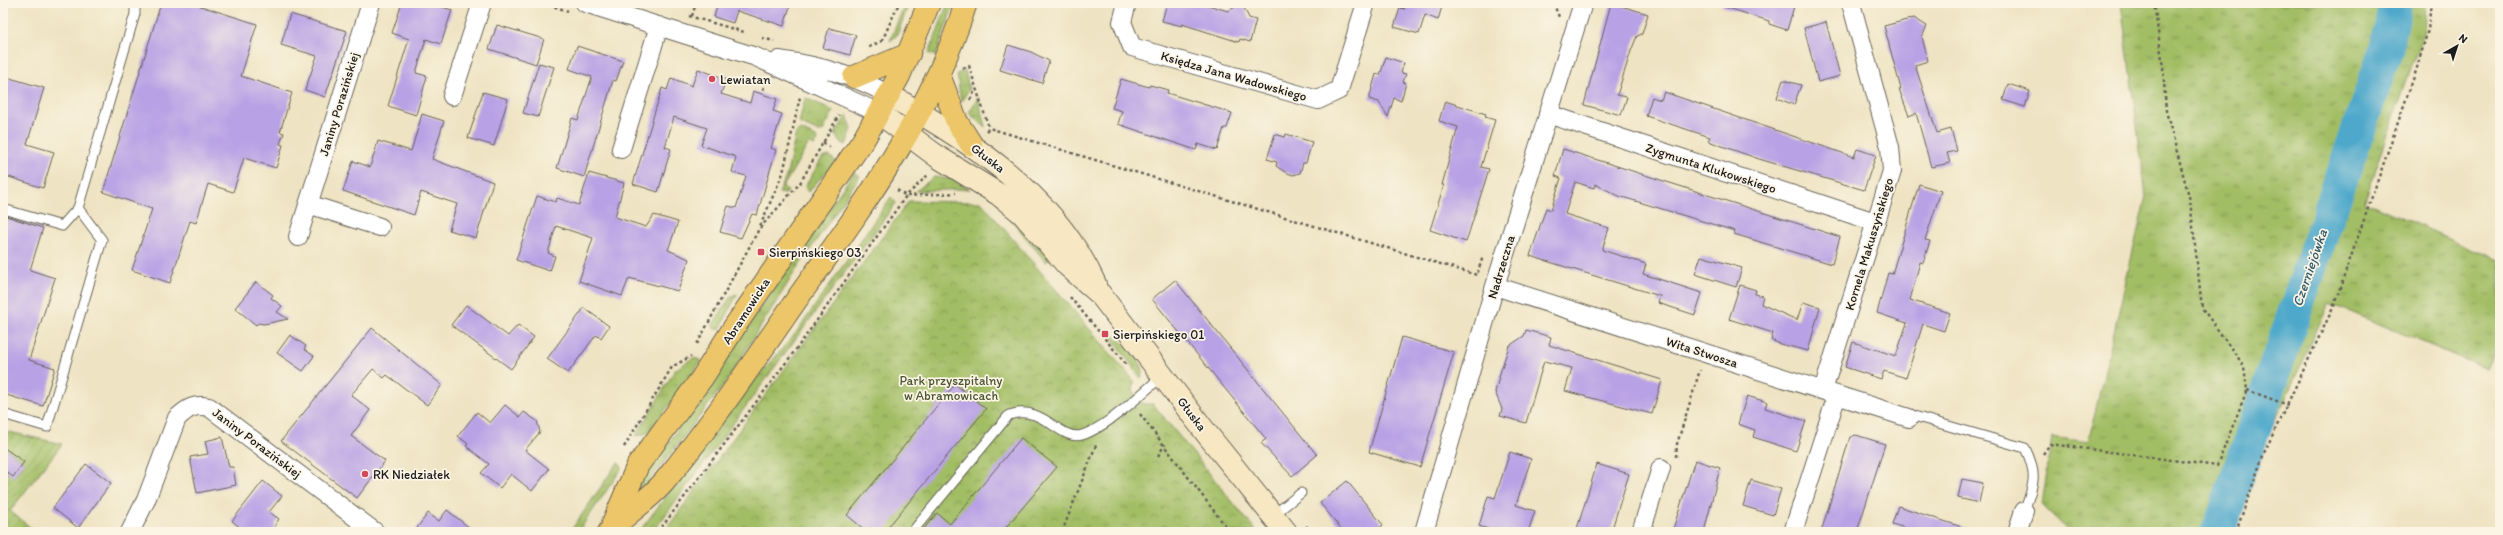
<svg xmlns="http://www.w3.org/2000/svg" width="2503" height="535" font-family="Itim,sans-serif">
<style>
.grass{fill:url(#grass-tufts);stroke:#5f6d40}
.park{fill:url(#park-crowns);stroke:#5f6d40}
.garden{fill:url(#garden-furrows);stroke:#5f6d40}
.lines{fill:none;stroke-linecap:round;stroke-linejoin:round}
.river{stroke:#4da8cb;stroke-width:34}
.building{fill:#b9a1e5}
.lane-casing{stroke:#666256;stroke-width:11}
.street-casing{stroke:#666256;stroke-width:20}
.secondary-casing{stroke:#666256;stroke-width:24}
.primary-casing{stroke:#666256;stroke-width:24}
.path{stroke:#666256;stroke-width:2.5;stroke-dasharray:3 3;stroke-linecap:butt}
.lane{stroke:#fff;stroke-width:9}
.street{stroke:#fff;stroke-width:18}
.secondary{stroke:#f7e8c3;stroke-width:22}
.primary{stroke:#ecc669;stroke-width:22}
.poi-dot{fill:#d1495b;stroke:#fcf5e5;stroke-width:1.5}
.labels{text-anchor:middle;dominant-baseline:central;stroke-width:3.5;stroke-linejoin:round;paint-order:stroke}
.street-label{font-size:13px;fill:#1c1c1c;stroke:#fcf5e5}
.poi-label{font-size:13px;fill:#1c1c1c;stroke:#fcf5e5;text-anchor:start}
.park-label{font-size:13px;fill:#4b5536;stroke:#fcf5e5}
.water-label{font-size:14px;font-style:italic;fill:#325b6b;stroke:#fcf5e5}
</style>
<defs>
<pattern id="grass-tufts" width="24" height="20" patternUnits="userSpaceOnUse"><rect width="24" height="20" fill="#a2be65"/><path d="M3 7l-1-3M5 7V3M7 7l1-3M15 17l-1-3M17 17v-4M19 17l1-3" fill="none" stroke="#839a52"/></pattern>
<pattern id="park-crowns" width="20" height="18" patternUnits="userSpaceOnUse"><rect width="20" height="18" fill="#a2be65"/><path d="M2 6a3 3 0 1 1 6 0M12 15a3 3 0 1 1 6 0" fill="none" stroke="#839a52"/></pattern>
<pattern id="garden-furrows" width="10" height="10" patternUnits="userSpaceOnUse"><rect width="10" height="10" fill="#a2be65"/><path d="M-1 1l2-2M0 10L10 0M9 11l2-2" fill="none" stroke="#839a52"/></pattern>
</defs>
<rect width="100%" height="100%" fill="#fcf5e5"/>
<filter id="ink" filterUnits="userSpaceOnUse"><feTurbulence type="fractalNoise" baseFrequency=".025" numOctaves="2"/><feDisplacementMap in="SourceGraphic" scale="8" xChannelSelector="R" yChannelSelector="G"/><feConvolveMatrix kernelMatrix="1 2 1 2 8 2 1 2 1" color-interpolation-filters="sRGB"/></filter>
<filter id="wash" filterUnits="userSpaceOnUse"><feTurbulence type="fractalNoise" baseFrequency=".012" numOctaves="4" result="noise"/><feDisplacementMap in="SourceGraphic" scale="16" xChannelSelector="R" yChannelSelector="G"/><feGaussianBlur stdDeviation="0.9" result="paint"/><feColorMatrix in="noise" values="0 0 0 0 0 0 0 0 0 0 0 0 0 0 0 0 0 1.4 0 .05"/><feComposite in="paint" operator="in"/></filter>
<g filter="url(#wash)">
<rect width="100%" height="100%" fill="#eee3c2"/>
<path class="grass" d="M905 3H909L897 35 890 41Z
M948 3H954L936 56 929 53Z
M2121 3H2426L2424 30 2364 204 2373 205 2500 261V341L2487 369 2329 303 2284 402 2260 450 2231 532H2070L2042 505 2052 437 2088 442 2146 196Z
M965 70 969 89 961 102 957 74Z
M978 97 985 127 969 113Z
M805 98 829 108 833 112 823 131 819 132 799 123Z
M847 115 852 129 846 145 839 141 835 134Z
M801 130 816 137 818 140 814 146 809 143 783 187 788 191 786 194 779 193 787 174 796 133Z
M829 156 836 161 808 192 805 187 822 158Z
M854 172 860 176 796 270 726 382 635 500 630 496 716 377 746 329Z
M934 177 951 179 970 189 916 191Z
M891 197 896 203 653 532H639L745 392 796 333Z
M997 202 1051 258 1046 262Z
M737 294 720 329H715L712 326 731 296Z
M1106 330C1119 339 1143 357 1143 374L1141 378Z
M693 358 701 360 694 372 648 433 636 436 675 370Z
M618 462 622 468 578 532H570Z"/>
<path class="park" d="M909 201 981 202 1134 381 1133 392 1144 404H1153L1257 532H664Z"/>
<path class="garden" d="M9 432 62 444 10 511 36 532H3V469L13 476 24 462 3 447V440Z"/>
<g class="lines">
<path class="river" d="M2218 532 2386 50 2396 3"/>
</g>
<g id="blocks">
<path class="building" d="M161 3H191L257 24 241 76 292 93 280 132 284 133 280 144 283 145 276 168 244 158 233 192 208 184 196 223 190 221 170 283 132 270 152 209 103 192Z
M402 3H429L452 10 441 44 426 39 416 73 427 76 416 115 388 106 409 39 392 33Z
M718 3H791L784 26 737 11 733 23 714 17Z
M1167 3H1201L1228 11 1237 6 1244 8 1249 18 1256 20 1250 42 1240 39 1239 42 1182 24V26L1162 21Z
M1397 3H1443L1438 20 1425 15 1419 34 1394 27 1400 8 1405 9 1397 6Z
M1611 3 1648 14 1642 34 1637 36 1631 51 1617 95 1627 97 1621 115 1584 105Z
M1723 3H1795L1787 30 1769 24V21L1722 6Z
M290 14 347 31 325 97 305 90 317 56 281 45Z
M1914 18 1927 26 1922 37 1928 61 1915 65 1937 133 1951 129 1957 151 1947 153 1950 163 1931 167 1916 113 1909 116 1899 89H1901L1884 26Z
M1826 22 1840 76 1818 82 1804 28Z
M497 25 544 39 536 64 489 49Z
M829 28 856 35 850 55 823 48Z
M1008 45 1031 52 1049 61 1042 83 1000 70Z
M577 46 623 61 616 81 613 80 584 177 557 168 572 118 578 120 592 77 569 69Z
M1386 57 1404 63 1401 73 1406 74 1403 82 1406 83 1401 101 1394 98 1388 117 1379 102 1369 99 1376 74 1380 75Z
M539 63 554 67 538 117 523 113Z
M698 69 726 79 721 94 750 103 753 91 777 99 773 111 782 114 771 148 776 150 757 215 752 214 741 238 720 232 728 206 736 208 746 176 732 172 736 157 701 145 707 128 674 117 665 147 671 149 658 192 633 184 662 88 667 90 671 78 692 86Z
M3 76 44 88 27 144 54 152 43 188 3 175Z
M1121 79 1149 87 1150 85 1168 90 1167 93 1232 113 1227 128H1224L1217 150 1198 144 1196 150 1118 124 1122 111 1112 108Z
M1783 80 1801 85 1794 105 1777 98Z
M2008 84 2030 91 2025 107 2003 100Z
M483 92 508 99 494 146 468 138Z
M1664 92 1854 157 1857 149 1876 155 1864 190 1759 159 1708 141 1710 137 1646 116 1652 97 1661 100Z
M1445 101 1486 114 1485 117 1495 120 1481 167 1489 169 1466 242 1430 230 1444 185H1442L1458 127 1439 121Z
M422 114 444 121 432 159 493 182 476 238 449 230 457 204 421 192 414 215 343 191 353 161 370 167 378 141 411 151Z
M1275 134 1285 137 1286 134 1312 142 1306 163H1303L1300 173 1293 175 1285 172 1276 166 1277 162 1267 159Z
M1563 149 1840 237 1832 264 1734 234 1735 231 1619 196 1595 184 1594 188 1575 182 1565 214 1609 228 1602 250 1646 264 1643 274 1702 293 1695 315 1658 303 1660 296 1530 256 1546 208 1551 210 1561 178 1555 176Z
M589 173 624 183 615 217 646 227 654 215 678 222 668 250 689 259 678 291 629 278 622 296 579 281 593 238 556 226 548 253 555 256 550 271 516 260 537 196 556 202 557 198 579 205Z
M1919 184 1941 191 1925 240 1930 241 1923 263 1920 262 1910 300 1950 313 1944 331 1923 324 1906 378 1884 371 1881 379 1845 367 1853 342 1896 356 1907 323 1877 313 1888 273 1892 274Z
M3 215 43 228 30 270 55 278 29 360 55 368 43 406 3 394Z
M1701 256 1742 268 1736 287 1695 274Z
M1175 280 1317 455 1292 476 1261 443 1266 439 1152 299Z
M256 282 273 295 271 298 282 306 277 312 288 319 264 324 258 323 256 325 235 308Z
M1740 285 1756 290 1755 294 1763 296 1761 304 1797 320 1803 302 1820 307 1808 351 1780 344 1771 340 1773 333 1729 319Z
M466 305 508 336 518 325 534 337 511 369 451 325Z
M584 308 609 326 601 338 596 335 568 373 547 359Z
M372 328 442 385 427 405 387 375 384 378 373 369 351 395 370 410 351 436 385 461 357 498 281 441Z
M1526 330 1551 337 1549 345 1662 380 1652 414 1565 391 1572 368 1544 361 1526 423 1500 416 1502 409 1495 392 1501 370 1509 346 1524 336Z
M290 335 306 346 304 349 314 356 303 371 277 353Z
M1402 337 1454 352 1420 467 1369 452Z
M955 384 986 409 884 532H867L847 515Z
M1747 396 1767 402 1765 408 1806 421 1796 451 1753 437 1755 430 1738 424Z
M505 405 520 417 524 412 537 421 540 432 525 450 549 469 532 491 511 474 500 488 481 473 489 464 466 446 468 444 458 436 477 412 490 423Z
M1856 435 1885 444 1857 532H1821L1850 437Z
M222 437 229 467H233L236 485 197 493 190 457 208 454 205 441Z
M1021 438 1057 467 1002 532H921L937 513 950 524Z
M3 447 24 462 13 477 3 469Z
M1510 452 1531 459 1516 505 1535 511 1528 532H1497L1479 526 1488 496 1495 498Z
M1695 460 1720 468 1704 532H1672Z
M86 464 111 483 78 528 53 508Z
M1597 464 1629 474 1611 532H1576Z
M1962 479 1983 483 1979 503 1958 498Z
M1751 480 1781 489 1773 515 1743 506Z
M263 481 282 496 269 512 279 519 275 525V532H246L232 521Z
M1347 481 1383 525 1375 532H1344L1320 503Z
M1898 506 1968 529 1967 532H1919L1892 524Z
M447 510 475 532H414L428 513 439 521Z"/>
</g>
</g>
<g filter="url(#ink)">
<use href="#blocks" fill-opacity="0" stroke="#666256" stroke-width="1"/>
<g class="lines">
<g class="lane-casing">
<path id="lane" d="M3 209 62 226 78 208
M3 414 47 427 102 240 78 208 135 14V3
M1909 418 1914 416 2025 448C2038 474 2034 484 2024 511
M1272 516 1301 493
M912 532 1009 415C1043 403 1060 442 1082 435 1106 428 1144 392 1163 375"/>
</g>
<g class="street-casing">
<path id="street" d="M585 3 756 57 879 113
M1127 3 1122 22 1132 47 1318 100 1339 90 1366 3
M779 60C819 66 854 75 889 95
M452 96 482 3
M1548 114 1875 222
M621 149 659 26
M308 204 380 227
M298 237 371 3
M1495 286 1909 418
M1823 390 1892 171 1890 147 1851 3
M130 532 146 500 177 418C188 408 194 404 209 407L375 532
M1424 532 1495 286 1583 3
M1641 532 1661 468
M1793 532 1837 395
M2017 532 2024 511"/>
</g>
<g class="secondary-casing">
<path id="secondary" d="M889 95C972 142 1054 194 1095 284
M879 113 938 157 998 194 1023 214 1067 265 1100 294 1207 434 1286 532"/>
</g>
<g class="primary-casing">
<path id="primary" d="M939 75 957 122 971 144
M854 77 909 54
M613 523 638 465 702 378 735 326 864 139 899 76 929 3
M609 532C625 514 648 501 664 482 712 424 754 361 797 299 863 206 931 114 966 3"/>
</g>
<path class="path" d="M543 3 568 11
M1557 3 1555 7 1559 17
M689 16 744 32
M692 16 696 3
M762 38 774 41
M882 41 899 3
M869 47 882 41 884 42
M963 68 969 66 989 128
M763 90 765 82
M970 100 976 89
M986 131 989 128 1477 275 1483 256
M823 142 832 149
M897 190 906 196 956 193
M760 226 783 173 800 97
M1070 297 1126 364
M697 344 759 229 800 183 839 115
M2247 390 2288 405
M1140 414 1230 532
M624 447 672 367 691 356
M2043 454 2050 444 2217 466 2247 390 2244 366 2202 308 2190 200 2166 111 2163 67 2154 3
M1158 456 1165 444
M1676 457 1677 444 1700 370
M1306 526 1311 532
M658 532 797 348 906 196 929 174
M1062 532 1096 445
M2236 532 2264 453 2333 308 2416 71 2428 30 2431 3"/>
<use href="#lane" class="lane"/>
<use href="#street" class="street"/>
<use href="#secondary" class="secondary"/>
<use href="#primary" class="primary"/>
</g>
</g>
<g class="poi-dot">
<circle cx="712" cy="79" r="4"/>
<rect x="757" y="248" width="8" height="8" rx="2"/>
<rect x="1101" y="330" width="8" height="8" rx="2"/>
<circle cx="365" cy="474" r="4"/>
</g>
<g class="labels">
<g class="street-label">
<text transform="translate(1234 76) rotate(16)">Księdza Jana Wadowskiego</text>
<text transform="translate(339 104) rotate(-73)">Janiny Porazińskiej</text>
<text transform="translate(988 158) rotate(38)">Głuska</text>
<text transform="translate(1711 168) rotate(18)">Zygmunta Klukowskiego</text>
<text transform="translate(1869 244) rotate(-73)">Kornela Makuszyńskiego</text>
<text transform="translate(1501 267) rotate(-73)">Nadrzeczna</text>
<text transform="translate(746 311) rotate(-57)">Abramowicka</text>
<text transform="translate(1702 352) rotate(18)">Wita Stwosza</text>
<text transform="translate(1192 414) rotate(53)">Głuska</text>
<text transform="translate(257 443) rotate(37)">Janiny Porazińskiej</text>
</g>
<g class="poi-label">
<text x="720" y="79">Lewiatan</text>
<text x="769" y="252">Sierpińskiego 03</text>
<text x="1113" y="334">Sierpińskiego 01</text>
<text x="373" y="474">RK Niedziałek</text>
</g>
<g class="park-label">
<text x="951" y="380">Park przyszpitalny<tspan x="951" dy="15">w Abramowicach</tspan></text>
</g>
<g class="water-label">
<text transform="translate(2310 268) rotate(-71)">Czerniejówka</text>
</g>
</g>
<rect width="2503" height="535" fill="none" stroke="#fcf5e5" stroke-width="16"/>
<g transform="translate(2457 46) rotate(39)" stroke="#fcf5e5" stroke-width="3" paint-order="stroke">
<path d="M0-3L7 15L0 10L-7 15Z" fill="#1c1c1c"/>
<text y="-6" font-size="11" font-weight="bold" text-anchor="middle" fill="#1c1c1c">N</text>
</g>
</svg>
